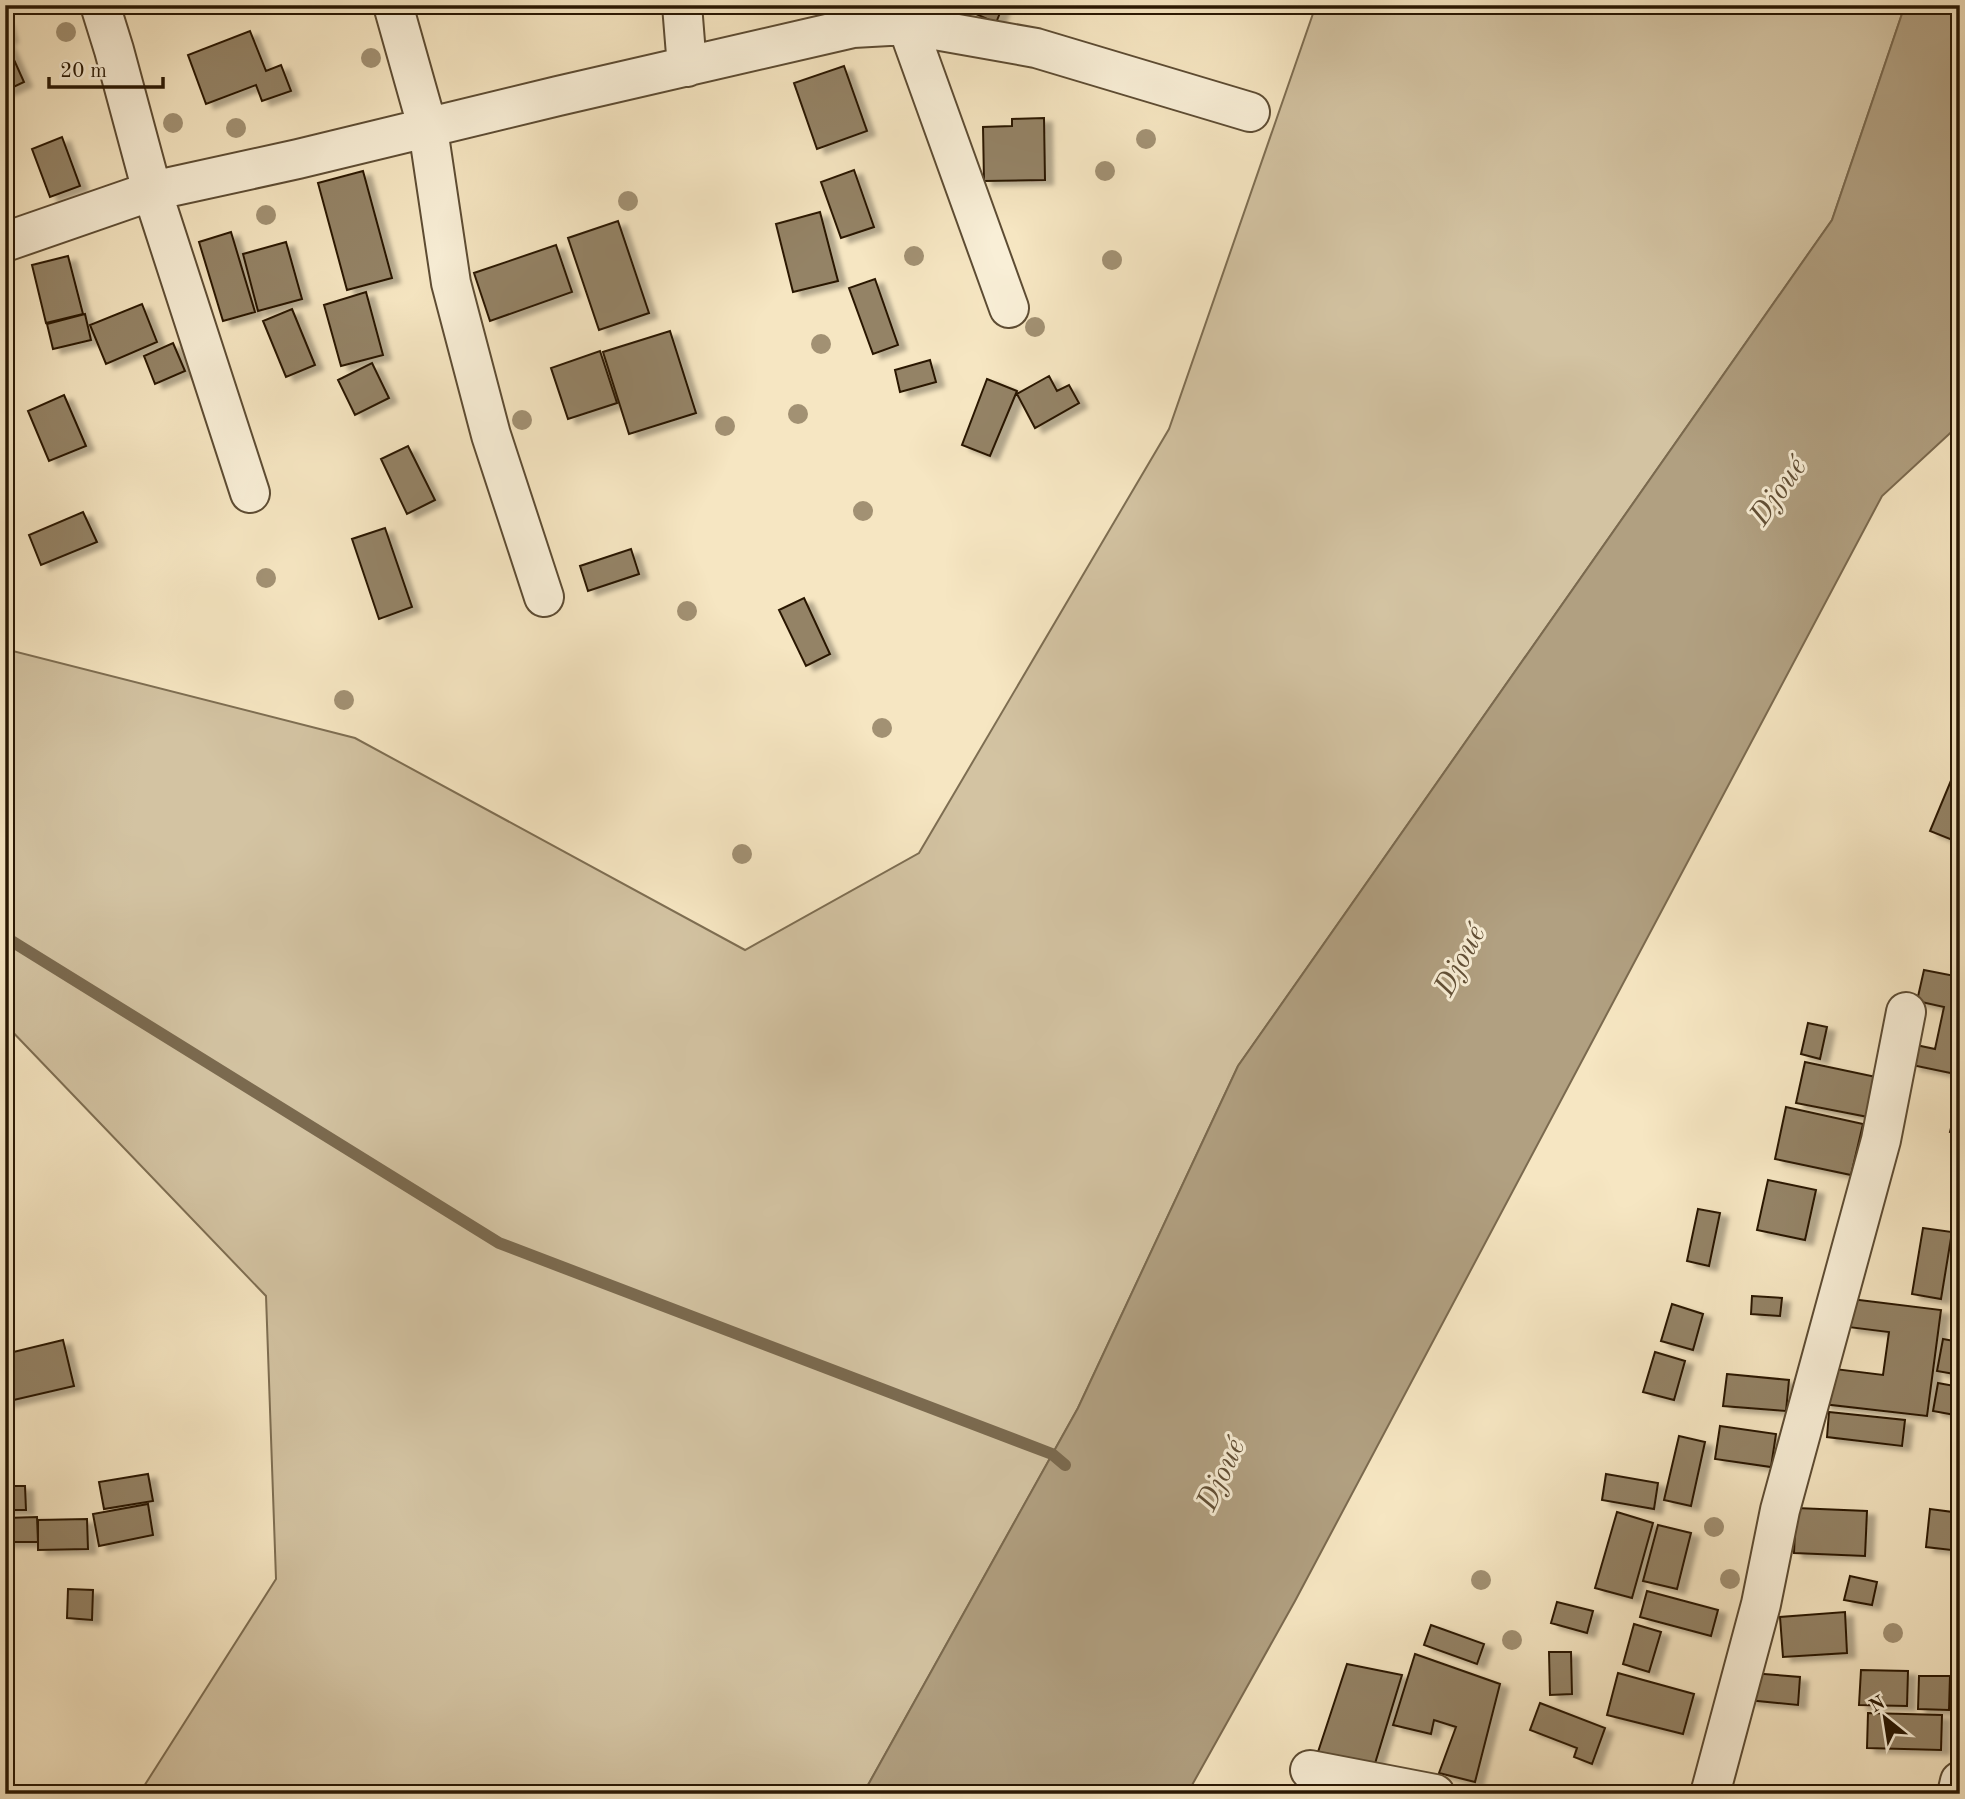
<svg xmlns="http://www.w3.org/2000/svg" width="1965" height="1799" font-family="'Old Standard TT',serif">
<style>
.green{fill:#d3c3a2;stroke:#7e6e52;stroke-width:2}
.water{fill:#b1a081;stroke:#7b6a4f;stroke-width:2}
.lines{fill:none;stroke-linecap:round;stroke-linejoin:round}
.stream{stroke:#7b6a4f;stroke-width:12}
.building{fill:#948366;stroke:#2a1803;stroke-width:2;filter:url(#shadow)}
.minor-casing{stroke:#5d4c33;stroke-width:42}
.minor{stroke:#f9efd7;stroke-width:38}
.tree{fill:#a29173}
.labels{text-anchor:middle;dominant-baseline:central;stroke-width:6;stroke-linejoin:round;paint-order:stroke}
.water-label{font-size:30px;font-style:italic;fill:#604e35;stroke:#f9efd7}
</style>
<defs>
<filter id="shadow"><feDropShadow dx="8" dy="4.5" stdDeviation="2" flood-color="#0004"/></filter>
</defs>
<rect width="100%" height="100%" fill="#f6e6c2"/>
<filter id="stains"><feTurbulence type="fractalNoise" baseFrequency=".00286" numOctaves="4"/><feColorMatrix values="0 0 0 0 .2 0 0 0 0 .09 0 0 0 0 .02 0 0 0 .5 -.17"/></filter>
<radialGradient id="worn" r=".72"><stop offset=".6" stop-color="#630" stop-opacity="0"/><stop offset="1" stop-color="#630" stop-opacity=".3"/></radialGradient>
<path class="green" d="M1316 5H1905L1832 220 1238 1066 1078 1408 863 1794H139L276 1579 266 1296 5 1024V649L355 738 745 950 919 853 1169 429Z"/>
<path class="water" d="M1905 5H1960V424L1882 496 1295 1601 1187 1794H863L1078 1408 1238 1066 1832 220Z"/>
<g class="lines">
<path class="stream" d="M5 937 499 1243 1052 1454 1065 1465"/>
</g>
<path class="building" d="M956 5H1003L996 23Z
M5 20 10 38 5 40Z
M250 31 266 71 281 65 291 91 262 101 256 85 206 104 188 55Z
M6 42 24 82 5 91V42Z
M844 66 867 131 817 149 794 83Z
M1044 118 1045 180 984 181 983 127 1012 126V119Z
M62 137 80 186 50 197 32 149Z
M854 170 874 227 841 238 821 182Z
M363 171 392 278 347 290 318 183Z
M820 212 838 281 793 292 776 224Z
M618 221 649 313 599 330 568 238Z
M231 232 255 312 223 321 199 242Z
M286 242 302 299 258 311 243 254Z
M556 245 572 292 490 321 474 273Z
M68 256 83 314 46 323 32 265Z
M875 279 898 345 873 354 849 288Z
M366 292 383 355 341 366 324 305Z
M142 304 157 342 106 364 90 325Z
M292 309 315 365 286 377 263 321Z
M85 314 91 340 53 349 47 324Z
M670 331 696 413 629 434 603 352Z
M173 343 185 371 155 384 144 356Z
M600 351 617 403 568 419 551 368Z
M930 360 936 382 900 392 895 370Z
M372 363 389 398 355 415 338 380Z
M1049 376 1057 391 1069 385 1079 403 1035 428 1017 394Z
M987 379 1017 391 990 456 962 445Z
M64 395 86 446 49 461 28 411Z
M408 446 435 500 407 514 381 459Z
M83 512 97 542 41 565 29 535Z
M385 528 412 607 379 619 352 539Z
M631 549 639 574 588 591 580 566Z
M804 598 830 654 806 666 779 610Z
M1960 759V829L1955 841 1930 831Z
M1924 970 1960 977V1075L1912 1065 1916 1045 1935 1049 1944 1007 1917 1001Z
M1808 1023 1827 1027 1820 1059 1801 1054Z
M1805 1062 1876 1077 1868 1117 1796 1103Z
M1960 1092V1134L1950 1132Z
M1786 1107 1863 1124 1851 1175 1775 1159Z
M1768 1180 1816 1190 1805 1240 1757 1230Z
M1698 1209 1720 1213 1709 1266 1687 1261Z
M1923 1228 1952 1232 1941 1299 1912 1294Z
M1960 1258V1297L1955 1296Z
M1752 1296 1782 1298 1780 1316 1751 1314Z
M1851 1299 1941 1310 1927 1416 1823 1404 1827 1368 1883 1375 1889 1332 1848 1327Z
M1672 1304 1703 1314 1693 1350 1661 1341Z
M1943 1339 1960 1342V1375L1937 1371Z
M63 1340 74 1386 5 1402V1354Z
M1655 1352 1685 1361 1674 1400 1643 1392Z
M1727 1374 1789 1380 1786 1411 1723 1406Z
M1938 1383 1960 1387 1955 1415 1933 1411Z
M1829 1412 1905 1420 1902 1446 1827 1437Z
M1720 1426 1776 1434 1771 1467 1715 1459Z
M1679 1436 1705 1442 1691 1506 1664 1500Z
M148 1474 153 1501 104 1509 99 1482Z
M1606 1474 1658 1483 1654 1509 1602 1500Z
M5 1486H25L26 1510H5Z
M148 1504 153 1535 99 1546 93 1514Z
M1796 1508 1867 1511 1865 1556 1794 1553Z
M1930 1509 1960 1513V1551L1926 1547Z
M1617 1512 1653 1523 1632 1598 1595 1588Z
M37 1517 38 1542H5V1518Z
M87 1519 88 1549 38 1550V1520Z
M1658 1525 1691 1533 1677 1589 1643 1581Z
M1850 1576 1877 1582 1872 1605 1844 1600Z
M68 1589 93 1590 92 1620 67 1618Z
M1647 1591 1718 1610 1711 1636 1640 1617Z
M1557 1602 1593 1611 1587 1633 1551 1623Z
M1845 1612 1847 1653 1783 1657 1780 1617Z
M1634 1624 1661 1632 1649 1672 1623 1664Z
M1431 1625 1484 1644 1477 1664 1424 1645Z
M1549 1652H1571L1572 1694 1550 1695Z
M1415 1654 1500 1684 1475 1782 1439 1773 1456 1727 1434 1720 1431 1734 1393 1725Z
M1347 1664 1402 1675 1373 1770 1317 1755Z
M1861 1670 1908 1671 1907 1706 1859 1705Z
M1618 1673 1694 1694 1683 1734 1607 1715Z
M1751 1673 1800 1677 1798 1705 1748 1700Z
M1919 1676H1950L1949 1710 1918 1709Z
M1540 1703 1605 1728 1592 1764 1574 1757 1577 1748 1530 1730Z
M1868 1713 1942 1715 1941 1750 1867 1748Z"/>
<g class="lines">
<g class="minor-casing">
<path id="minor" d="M100 5 114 50 152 191 250 493
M393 5 428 129 451 283 491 435 544 597
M682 5 687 67
M904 5 907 25 1009 308
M5 242 152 191 298 159 558 96 853 28 907 25 1036 48 1250 112
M1310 1770 1435 1794
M1710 1794 1761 1604 1780 1510 1881 1140 1906 1012
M1957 1794 1960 1781"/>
</g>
<use href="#minor" class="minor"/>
</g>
<g class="tree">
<circle cx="66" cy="32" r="10"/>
<circle cx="371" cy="58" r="10"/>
<circle cx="173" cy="123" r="10"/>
<circle cx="236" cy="128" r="10"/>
<circle cx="1146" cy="139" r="10"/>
<circle cx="1105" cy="171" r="10"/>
<circle cx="628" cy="201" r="10"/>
<circle cx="266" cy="215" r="10"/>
<circle cx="914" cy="256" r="10"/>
<circle cx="1112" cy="260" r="10"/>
<circle cx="1035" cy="327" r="10"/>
<circle cx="821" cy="344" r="10"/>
<circle cx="798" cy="414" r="10"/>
<circle cx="522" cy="420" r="10"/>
<circle cx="725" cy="426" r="10"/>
<circle cx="863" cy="511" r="10"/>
<circle cx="266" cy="578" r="10"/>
<circle cx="687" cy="611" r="10"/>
<circle cx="344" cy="700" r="10"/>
<circle cx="882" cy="728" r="10"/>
<circle cx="742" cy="854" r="10"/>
<circle cx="1714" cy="1527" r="10"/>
<circle cx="1730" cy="1579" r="10"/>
<circle cx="1481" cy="1580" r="10"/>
<circle cx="1893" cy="1633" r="10"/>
<circle cx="1512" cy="1640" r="10"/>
</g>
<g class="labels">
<g class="water-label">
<text transform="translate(1779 492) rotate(-55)">Djoué</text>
<text transform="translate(1461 961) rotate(-62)">Djoué</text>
<text transform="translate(1222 1475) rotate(-65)">Djoué</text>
</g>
</g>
<rect width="1965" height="1799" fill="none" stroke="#f6e6c2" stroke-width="28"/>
<rect x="7" y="7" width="1951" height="1785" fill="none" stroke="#2a1803" stroke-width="3.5"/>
<rect x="14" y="14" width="1937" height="1771" fill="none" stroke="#2a1803" stroke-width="2"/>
<g transform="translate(1885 1718) rotate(330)" stroke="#f9efd7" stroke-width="5" paint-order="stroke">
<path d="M0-5L12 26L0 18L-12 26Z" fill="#2a1803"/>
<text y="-10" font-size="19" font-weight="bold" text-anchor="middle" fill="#2a1803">N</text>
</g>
<path d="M49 77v10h114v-10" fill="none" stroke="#2a1803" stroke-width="3.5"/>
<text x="60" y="77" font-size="21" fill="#2a1803" stroke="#f9efd7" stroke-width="5" paint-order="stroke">20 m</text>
<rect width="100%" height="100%" filter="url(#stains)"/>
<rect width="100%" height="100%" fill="url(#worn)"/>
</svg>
